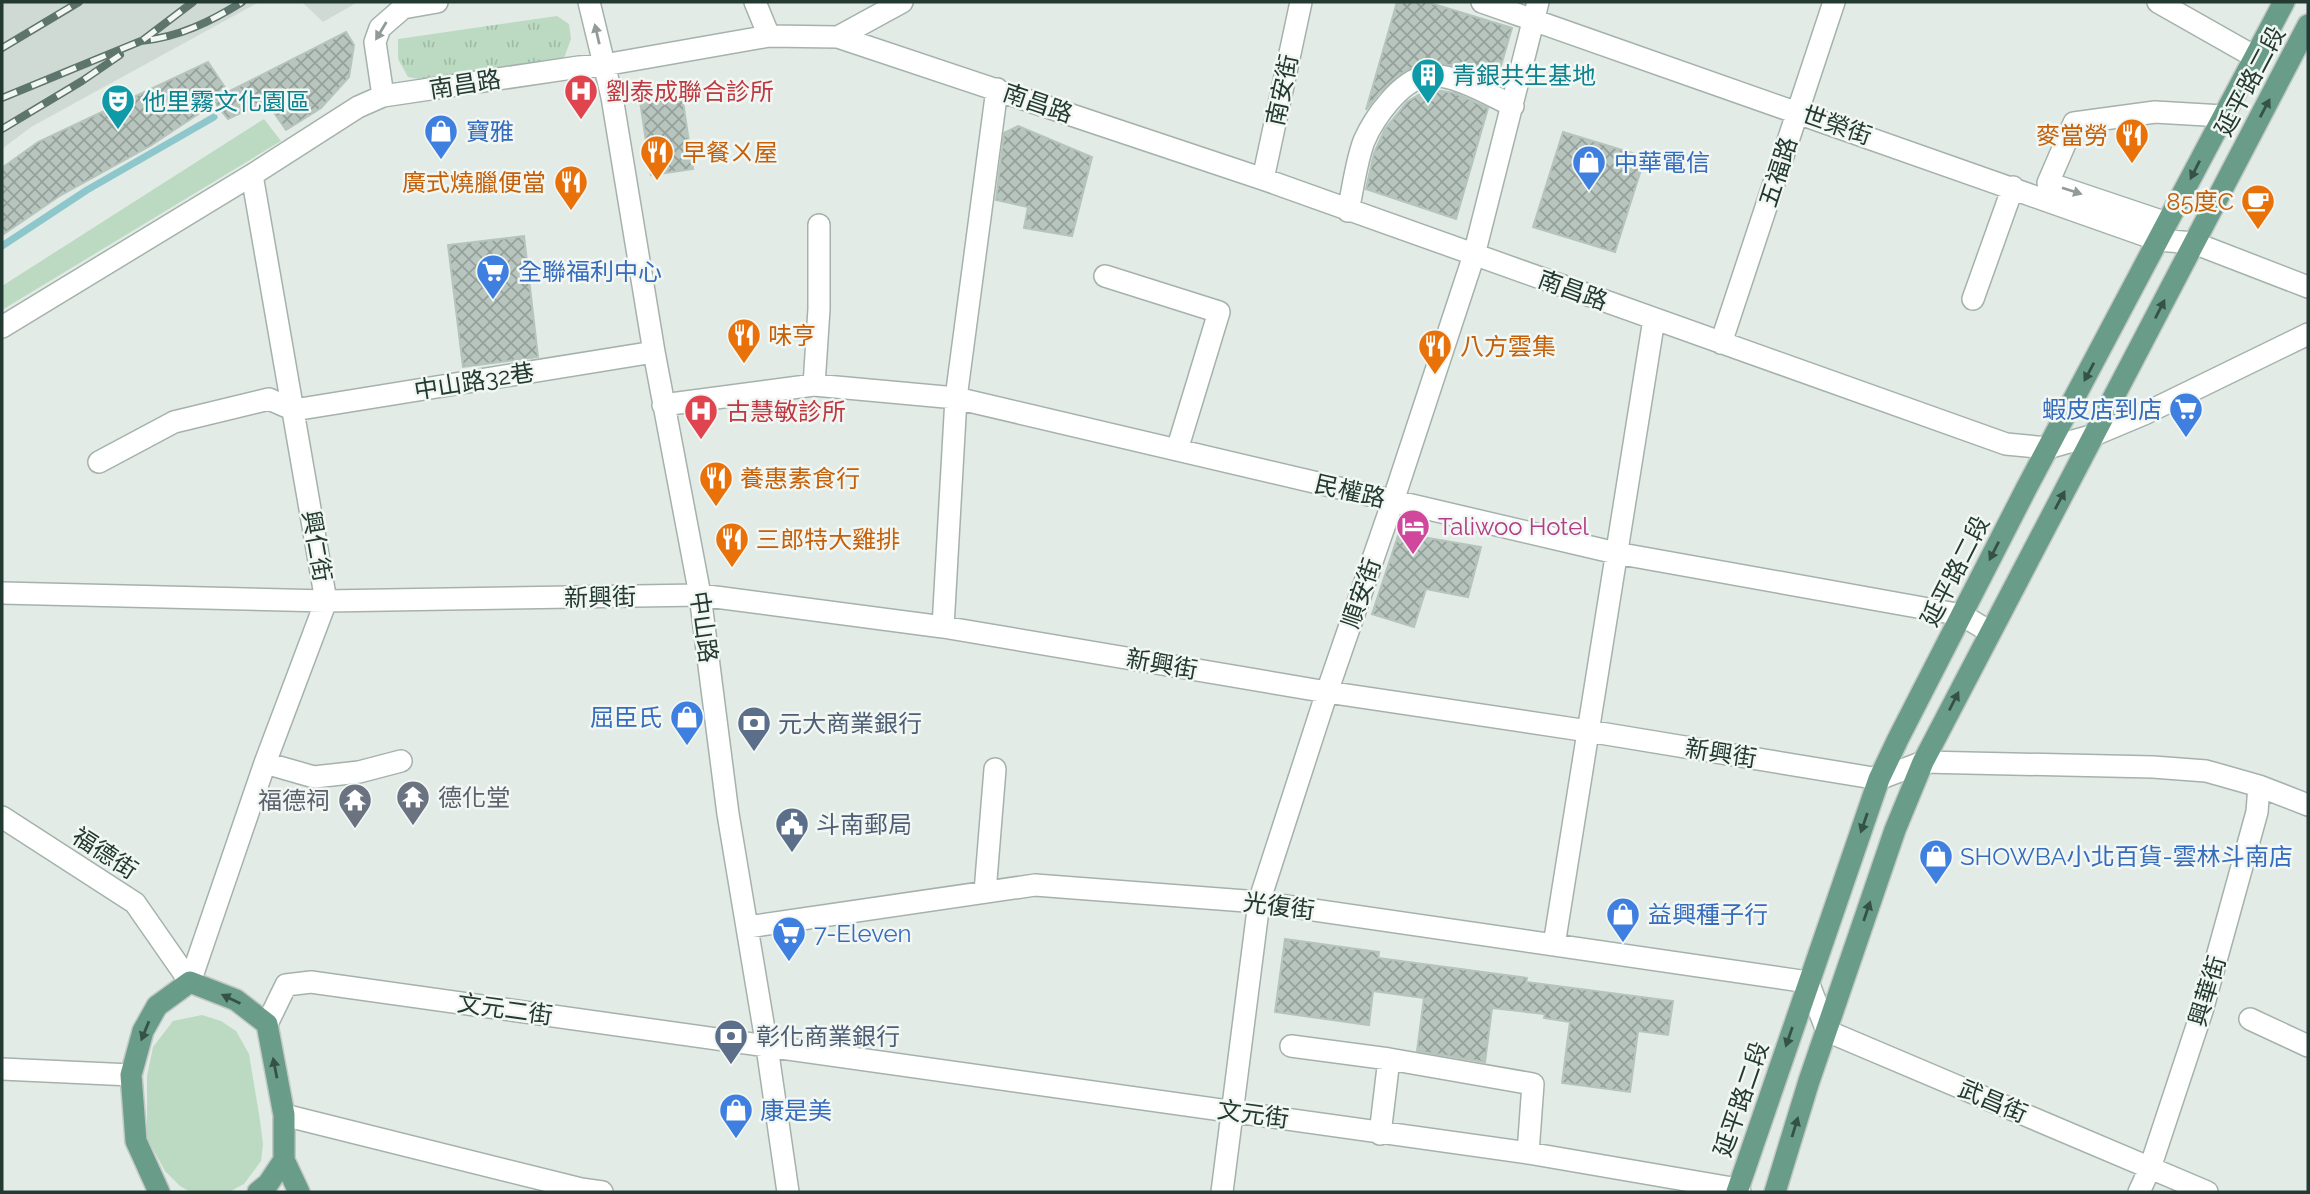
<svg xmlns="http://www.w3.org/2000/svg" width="2310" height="1194" font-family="Raleway,'Noto Sans TC',sans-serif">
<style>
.built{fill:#d0dad4}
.grass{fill:url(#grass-tufts)}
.park{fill:#bcdac1}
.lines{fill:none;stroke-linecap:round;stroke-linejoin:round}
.stream{stroke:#8ec7cb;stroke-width:7}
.building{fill:url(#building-cross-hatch);stroke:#b5c4bc;stroke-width:2}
.minor-casing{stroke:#a5b2ac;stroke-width:24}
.major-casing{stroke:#c1c8c6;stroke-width:24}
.minor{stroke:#fff;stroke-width:21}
.major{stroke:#6a9c8a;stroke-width:21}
.rail-casing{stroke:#5e756d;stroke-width:8}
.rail{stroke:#f2f7f4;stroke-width:5;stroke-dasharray:16;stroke-linecap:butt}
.oneway{fill:#919c98}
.oneway2{fill:#355248}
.labels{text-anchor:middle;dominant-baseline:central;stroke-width:5;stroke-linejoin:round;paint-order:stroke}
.culture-label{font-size:24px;fill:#0d838f;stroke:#f2f7f4;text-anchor:start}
.street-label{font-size:24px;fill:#233a32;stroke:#f2f7f4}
.health-label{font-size:24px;fill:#be3a42;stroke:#f2f7f4;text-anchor:start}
.shop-label{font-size:24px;fill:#366cbe;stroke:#f2f7f4;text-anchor:start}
.food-label{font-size:24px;fill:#c56008;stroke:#f2f7f4;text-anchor:start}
.hotel-label{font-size:24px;fill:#b23c85;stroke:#f2f7f4;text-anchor:start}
.service-label{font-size:24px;fill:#4e5e75;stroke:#f2f7f4;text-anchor:start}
.worship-label{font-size:24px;fill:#5b616d;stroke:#f2f7f4;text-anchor:start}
</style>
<defs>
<pattern id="grass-tufts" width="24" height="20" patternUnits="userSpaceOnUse" patternTransform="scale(1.75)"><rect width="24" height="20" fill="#bcdac1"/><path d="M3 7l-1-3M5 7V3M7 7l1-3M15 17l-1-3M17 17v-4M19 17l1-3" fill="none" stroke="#a1bca6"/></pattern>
<pattern id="building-cross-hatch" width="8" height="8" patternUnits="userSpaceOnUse" patternTransform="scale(1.75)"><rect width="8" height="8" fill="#b7c5be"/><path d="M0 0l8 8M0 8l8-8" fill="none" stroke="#94a19b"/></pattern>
</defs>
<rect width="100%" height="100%" fill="#e2ebe6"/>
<path class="built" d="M2 2H259L31 127 2 149Z
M302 2H358L323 22Z"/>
<path class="grass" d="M557 16 569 24 571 39 563 61 419 79 408 77 398 59V39Z"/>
<path class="park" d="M264 119 281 141 2 310V286Z
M202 1015 221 1021 236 1031 249 1054 260 1120 263 1144 261 1161 244 1184 229 1192H190L180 1186 165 1171 147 1138V1076L153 1047 173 1021Z"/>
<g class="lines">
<path class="stream" d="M2 246 87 190 214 117"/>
</g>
<path class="building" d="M1397 2H1427L1512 28 1496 83 1451 65 1422 63 1398 75 1379 93 1366 110Z
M346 32 354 45 349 77 321 108 286 130 266 101 228 119 215 103 150 146 61 195 2 235V168L38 142 208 62 228 92Z
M1428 89 1455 93 1488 108 1456 219 1366 189 1374 153 1385 129 1407 102Z
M682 95 693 169 651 175 640 101Z
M1018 126 1092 157 1072 236 1024 228 1028 207 996 200 1004 133Z
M1563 132 1645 157 1615 252 1533 227Z
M524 236 538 357 463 367 448 245Z
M1399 533 1481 547 1468 597 1426 589 1414 627 1372 614Z
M1285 939 1379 952 1378 958 1527 978 1526 982 1673 1001 1668 1035 1638 1031 1630 1092 1562 1083 1570 1022 1544 1018 1545 1014 1492 1008 1485 1062 1417 1051 1424 998 1373 991 1369 1025 1275 1012Z"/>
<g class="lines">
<g class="minor-casing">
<path id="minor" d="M589 2 612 97 654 352 700 595 728 814 767 1047 788 1192
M755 2 769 36
M1482 2 2158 240 2194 243 2308 287
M2158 2 2255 57
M838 37 902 2
M383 96 375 42 380 28 403 8 437 2
M1263 179 1301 2
M1348 211C1353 189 1356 162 1364 141 1374 118 1400 81 1426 76 1452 72 1490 95 1513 106
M2167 223 2048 183 2074 123 2155 112 2223 116
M1105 276 1219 312 1177 450
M1973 299 2013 187
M2 327 252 175 358 107 383 96 579 67 604 65 769 36 838 37 1263 179 2006 444 2048 448 2094 435 2144 414 2308 334
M1721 343 1834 2
M814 385 819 309V225
M663 405 814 385 956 398 1616 553 1962 615 1990 632
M99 462 174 422 269 399 294 410 654 352
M2 593 326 601 700 595 943 627 1327 692 1588 731 1879 779 1923 762 2153 767 2206 771 2259 786 2308 805
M943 627 956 398 997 89
M265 763 314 777 359 772 401 761
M2 817 135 903 190 982
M985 892 995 769
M748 927 1035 885 1259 902 1808 982 1827 1031 2207 1192
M1554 945 1654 319
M190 982 265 763 326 601 252 175
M2250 1019 2308 1046
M267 1024 286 985 311 982 1528 1153 1738 1189 1740 1192
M1291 1046 1389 1059 1533 1084 1528 1153
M2 1069 131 1075
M284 1115 581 1189 602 1192
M1380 1134 1389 1059
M1222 1192 1259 902 1327 692 1393 501 1474 255 1538 2
M2139 1192 2150 1168 2202 1011 2257 812 2259 786"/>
</g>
<g class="major-casing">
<path id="major" d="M159 1192 136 1141 131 1075 143 1031 157 1006 190 982 236 1000 267 1024 284 1115V1160L299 1192
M258 1192 268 1184 284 1160
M1737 1192 1879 779 1898 739 2026 489 2284 2
M1775 1192 1809 1081 1895 830 1923 762 2308 25"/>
</g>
<use href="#minor" class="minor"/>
<use href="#major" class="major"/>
<g class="rail-casing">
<path id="rail" d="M143 40 193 2
M2 48 79 2
M2 98 141 41C179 37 210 22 242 2
M2 129 82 81 120 55"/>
</g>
<use href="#rail" class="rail"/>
</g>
<defs><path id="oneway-solid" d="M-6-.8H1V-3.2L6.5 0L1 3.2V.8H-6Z" transform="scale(1.75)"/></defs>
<g class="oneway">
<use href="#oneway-solid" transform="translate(381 31) rotate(121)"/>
<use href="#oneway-solid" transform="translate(597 34) rotate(-103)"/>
<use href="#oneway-solid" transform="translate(2072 191) rotate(18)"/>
</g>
<g class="oneway2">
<use href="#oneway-solid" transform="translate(2265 108) rotate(-62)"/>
<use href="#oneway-solid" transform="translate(2195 170) rotate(117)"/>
<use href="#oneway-solid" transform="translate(2160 309) rotate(-63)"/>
<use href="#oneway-solid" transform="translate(2089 372) rotate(118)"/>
<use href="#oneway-solid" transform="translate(2060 500) rotate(-62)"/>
<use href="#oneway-solid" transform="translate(1994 551) rotate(117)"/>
<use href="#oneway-solid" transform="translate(1954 701) rotate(-63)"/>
<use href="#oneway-solid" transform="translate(1864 823) rotate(109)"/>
<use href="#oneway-solid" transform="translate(1867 911) rotate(-71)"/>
<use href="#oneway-solid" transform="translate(231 999) rotate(-154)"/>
<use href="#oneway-solid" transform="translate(145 1031) rotate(112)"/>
<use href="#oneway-solid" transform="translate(1789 1037) rotate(109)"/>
<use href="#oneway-solid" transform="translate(275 1068) rotate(-101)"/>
<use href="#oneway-solid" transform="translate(1795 1127) rotate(-73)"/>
</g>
<defs>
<g id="building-pin" transform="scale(1.75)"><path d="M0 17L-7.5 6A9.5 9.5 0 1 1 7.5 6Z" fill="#0f9aa8" stroke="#f2f7f4"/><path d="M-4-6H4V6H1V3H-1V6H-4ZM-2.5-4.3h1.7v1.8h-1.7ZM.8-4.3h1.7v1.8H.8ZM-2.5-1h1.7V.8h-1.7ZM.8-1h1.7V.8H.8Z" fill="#fff"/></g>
<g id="hospital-pin" transform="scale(1.75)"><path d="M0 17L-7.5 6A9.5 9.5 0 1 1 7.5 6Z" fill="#e0444e" stroke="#f2f7f4"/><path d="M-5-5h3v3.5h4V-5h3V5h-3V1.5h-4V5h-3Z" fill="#fff"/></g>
<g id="theatre-pin" transform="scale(1.75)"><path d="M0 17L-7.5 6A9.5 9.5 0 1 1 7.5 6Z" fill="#0f9aa8" stroke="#f2f7f4"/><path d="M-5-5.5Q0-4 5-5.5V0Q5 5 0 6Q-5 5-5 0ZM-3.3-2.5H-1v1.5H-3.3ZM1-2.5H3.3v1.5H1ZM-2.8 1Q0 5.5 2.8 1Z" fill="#fff"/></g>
<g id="shop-pin" transform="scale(1.75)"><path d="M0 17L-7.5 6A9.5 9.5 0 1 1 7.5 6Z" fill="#3f7fe0" stroke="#f2f7f4"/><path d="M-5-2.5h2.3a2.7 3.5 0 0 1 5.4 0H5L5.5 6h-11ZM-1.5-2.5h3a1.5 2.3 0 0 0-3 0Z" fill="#fff"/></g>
<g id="restaurant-pin" transform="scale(1.75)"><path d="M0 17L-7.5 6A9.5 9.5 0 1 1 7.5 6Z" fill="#e8710a" stroke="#f2f7f4"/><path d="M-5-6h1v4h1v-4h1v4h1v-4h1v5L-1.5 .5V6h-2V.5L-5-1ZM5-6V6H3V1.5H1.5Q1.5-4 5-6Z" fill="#fff"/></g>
<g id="cafe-pin" transform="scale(1.75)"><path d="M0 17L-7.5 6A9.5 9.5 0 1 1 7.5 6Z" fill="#e8710a" stroke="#f2f7f4"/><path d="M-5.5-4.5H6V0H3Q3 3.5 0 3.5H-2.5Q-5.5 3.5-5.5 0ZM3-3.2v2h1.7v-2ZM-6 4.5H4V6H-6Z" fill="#fff"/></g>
<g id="supermarket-pin" transform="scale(1.75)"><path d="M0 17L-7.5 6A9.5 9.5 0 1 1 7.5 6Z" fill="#3f7fe0" stroke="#f2f7f4"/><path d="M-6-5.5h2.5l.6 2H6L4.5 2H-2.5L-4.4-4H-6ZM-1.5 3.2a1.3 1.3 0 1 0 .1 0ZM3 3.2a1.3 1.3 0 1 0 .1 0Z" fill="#fff"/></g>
<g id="hotel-pin" transform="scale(1.75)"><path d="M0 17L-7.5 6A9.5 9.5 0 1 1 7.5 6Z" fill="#d1479c" stroke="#f2f7f4"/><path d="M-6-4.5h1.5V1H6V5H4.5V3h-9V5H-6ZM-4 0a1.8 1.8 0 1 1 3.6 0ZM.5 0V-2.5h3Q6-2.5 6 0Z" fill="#fff"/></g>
<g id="bank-pin" transform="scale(1.75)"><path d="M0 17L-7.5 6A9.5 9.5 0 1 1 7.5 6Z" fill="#5c6f8a" stroke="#f2f7f4"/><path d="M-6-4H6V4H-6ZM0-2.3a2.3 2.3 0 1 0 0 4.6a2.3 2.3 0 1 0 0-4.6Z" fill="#fff"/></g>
<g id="temple-pin" transform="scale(1.75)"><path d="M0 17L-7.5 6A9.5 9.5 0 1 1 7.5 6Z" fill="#6b7280" stroke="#f2f7f4"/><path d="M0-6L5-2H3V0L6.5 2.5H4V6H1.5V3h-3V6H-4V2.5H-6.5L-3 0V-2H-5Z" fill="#fff"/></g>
<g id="civic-pin" transform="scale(1.75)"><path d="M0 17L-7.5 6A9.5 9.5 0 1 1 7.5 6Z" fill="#5c6f8a" stroke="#f2f7f4"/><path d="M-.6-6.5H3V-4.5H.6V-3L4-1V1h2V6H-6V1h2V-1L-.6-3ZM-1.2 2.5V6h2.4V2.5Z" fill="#fff"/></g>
</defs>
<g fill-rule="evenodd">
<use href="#building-pin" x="1428" y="75"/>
<use href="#hospital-pin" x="581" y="91"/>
<use href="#theatre-pin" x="118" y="101"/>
<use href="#shop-pin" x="441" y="131"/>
<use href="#restaurant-pin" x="2132" y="135"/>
<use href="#restaurant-pin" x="657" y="152"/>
<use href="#shop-pin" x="1589" y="162"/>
<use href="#restaurant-pin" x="571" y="182"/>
<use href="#cafe-pin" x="2258" y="201"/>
<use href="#supermarket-pin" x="493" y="271"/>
<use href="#restaurant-pin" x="744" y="335"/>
<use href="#restaurant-pin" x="1435" y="346"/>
<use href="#supermarket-pin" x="2186" y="409"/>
<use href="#hospital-pin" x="701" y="411"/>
<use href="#restaurant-pin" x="716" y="478"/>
<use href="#hotel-pin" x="1413" y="526"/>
<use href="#restaurant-pin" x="732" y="539"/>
<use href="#shop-pin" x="687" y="717"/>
<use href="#bank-pin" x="754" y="723"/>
<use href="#temple-pin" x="413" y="797"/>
<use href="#temple-pin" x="355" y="800"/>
<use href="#civic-pin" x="792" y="824"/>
<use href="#shop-pin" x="1936" y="856"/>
<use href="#shop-pin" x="1623" y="914"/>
<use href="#supermarket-pin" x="789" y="933"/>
<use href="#bank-pin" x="731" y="1036"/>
<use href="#shop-pin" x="736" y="1110"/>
</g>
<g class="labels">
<g class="culture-label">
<text x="1452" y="75">青銀共生基地</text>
<text x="142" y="101">他里霧文化園區</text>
</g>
<g class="street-label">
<text transform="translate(2250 81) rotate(-62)">延平路二段</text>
<text transform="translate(465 84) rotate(-9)">南昌路</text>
<text transform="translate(1282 90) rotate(-78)">南安街</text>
<text transform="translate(1038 103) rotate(19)">南昌路</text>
<text transform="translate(1837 125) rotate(19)">世榮街</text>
<text transform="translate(1778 172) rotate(-72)">五福路</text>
<text transform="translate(1573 290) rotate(20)">南昌路</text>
<text transform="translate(474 381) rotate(-9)">中山路32巷</text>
<text transform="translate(1350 491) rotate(13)">民權路</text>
<text transform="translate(317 546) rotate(80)">興仁街</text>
<text transform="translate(1955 571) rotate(-63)">延平路二段</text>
<text transform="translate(1361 593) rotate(-71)">順安街</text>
<text transform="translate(600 597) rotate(-1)">新興街</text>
<text transform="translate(704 627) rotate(82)">中山路</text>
<text transform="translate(1162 664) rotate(10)">新興街</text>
<text transform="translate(1721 753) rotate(9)">新興街</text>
<text transform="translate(105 853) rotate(33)">福德街</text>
<text transform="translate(1279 906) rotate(7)">光復街</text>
<text transform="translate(2207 991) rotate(-73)">興華街</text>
<text transform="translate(505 1009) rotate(8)">文元二街</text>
<text transform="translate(1741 1099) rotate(-71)">延平路二段</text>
<text transform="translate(1993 1101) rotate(23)">武昌街</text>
<text transform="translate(1253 1114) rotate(8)">文元街</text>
</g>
<g class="health-label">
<text x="606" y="91">劉泰成聯合診所</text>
<text x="726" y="411">古慧敏診所</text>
</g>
<g class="shop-label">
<text x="466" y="131">寶雅</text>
<text x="1614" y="162">中華電信</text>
<text x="518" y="271">全聯福利中心</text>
<text x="2162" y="409" text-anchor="end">蝦皮店到店</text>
<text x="662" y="717" text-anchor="end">屈臣氏</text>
<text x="1960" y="856">SHOWBA小北百貨-雲林斗南店</text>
<text x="1648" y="914">益興種子行</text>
<text x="814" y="933">7-Eleven</text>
<text x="760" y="1110">康是美</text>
</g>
<g class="food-label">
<text x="2108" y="135" text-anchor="end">麥當勞</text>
<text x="682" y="152">早餐ㄨ屋</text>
<text x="546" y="182" text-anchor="end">廣式燒臘便當</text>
<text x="2234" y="201" text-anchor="end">85度C</text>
<text x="768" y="335">味亨</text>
<text x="1460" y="346">八方雲集</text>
<text x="740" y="478">養惠素食行</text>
<text x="756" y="539">三郎特大雞排</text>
</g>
<g class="hotel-label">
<text x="1438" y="526">Taliwoo Hotel</text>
</g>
<g class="service-label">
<text x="778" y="723">元大商業銀行</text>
<text x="816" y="824">斗南郵局</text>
<text x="756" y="1036">彰化商業銀行</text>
</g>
<g class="worship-label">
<text x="438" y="797">德化堂</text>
<text x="330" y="800" text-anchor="end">福德祠</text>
</g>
</g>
<rect width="2310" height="1194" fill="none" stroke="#233a32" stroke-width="7"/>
</svg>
